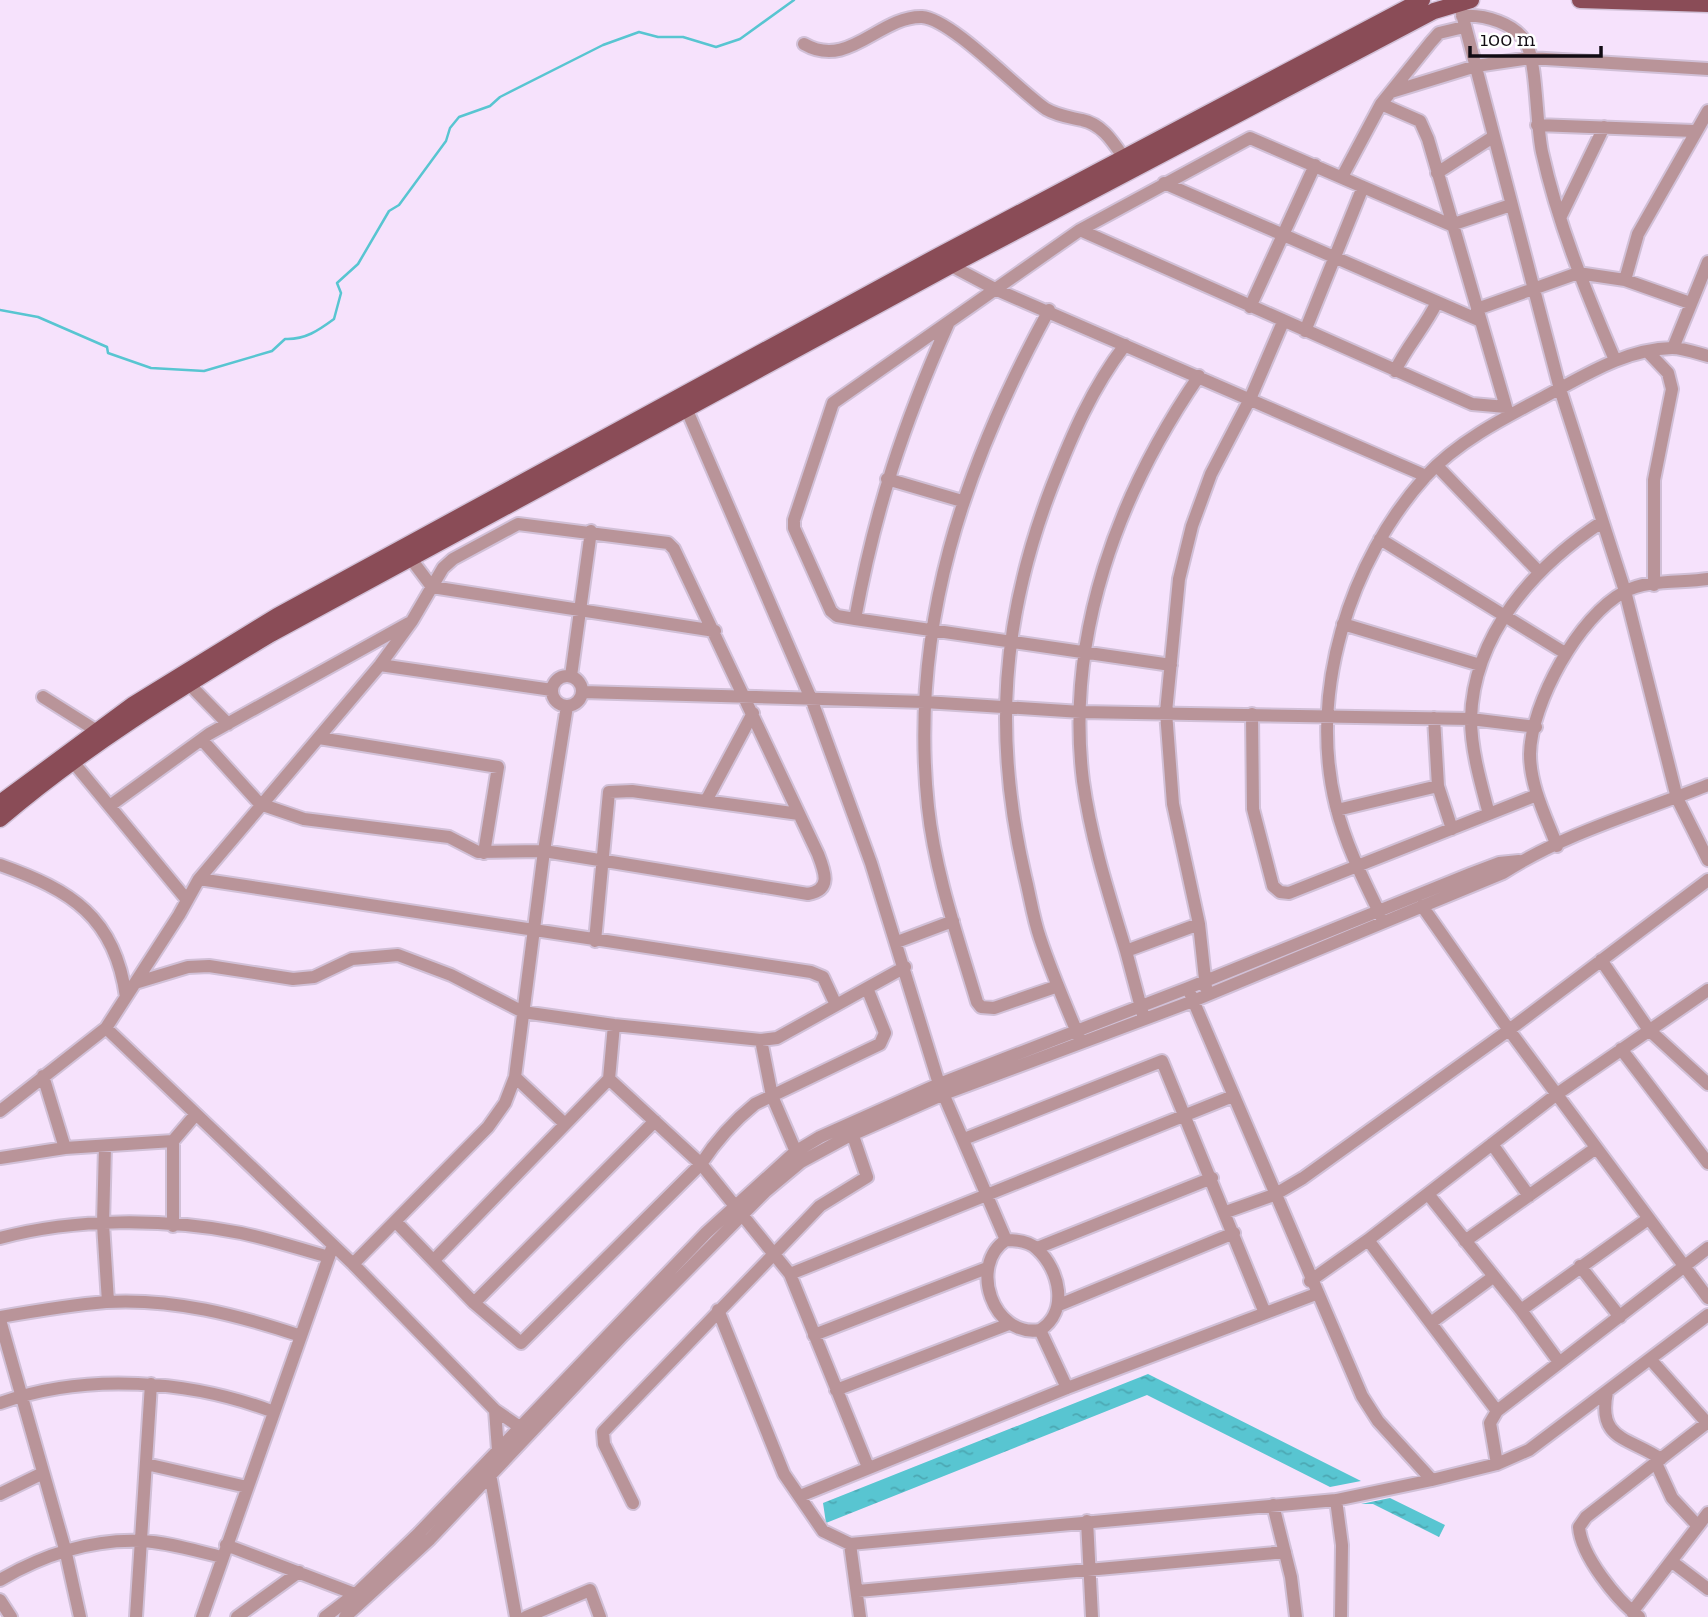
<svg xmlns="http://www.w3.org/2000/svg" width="1708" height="1617" font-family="'Zilla Slab',serif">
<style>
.water{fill:url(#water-ripples)}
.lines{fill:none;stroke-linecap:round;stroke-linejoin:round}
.stream{stroke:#58c5d1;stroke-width:2.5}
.minor-casing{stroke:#d1c0d7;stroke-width:16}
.major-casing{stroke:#d1c0d7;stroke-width:19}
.minor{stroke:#b99499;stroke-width:12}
.major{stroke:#8a4c57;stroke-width:16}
</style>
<defs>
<pattern id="water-ripples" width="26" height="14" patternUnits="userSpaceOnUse" patternTransform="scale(1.75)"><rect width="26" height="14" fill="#58c5d1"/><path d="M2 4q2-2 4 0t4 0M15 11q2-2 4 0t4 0" fill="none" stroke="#4ca8b3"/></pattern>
</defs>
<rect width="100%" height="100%" fill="#f6e2fc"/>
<path class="water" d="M1148 1374 1361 1481 1330 1487 1147 1395 826 1523 823 1503Z
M1390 1498 1445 1525 1439 1537 1373 1504H1361Z"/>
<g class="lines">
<path class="stream" d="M0 310 38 317 107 347 108 353 151 368 204 371 272 351 285 339C305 340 319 330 334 319L341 293 337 283 358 264 389 211 399 205 446 141 450 128 459 117 490 106 500 97 603 45 639 32 658 37H683L716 47 740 39 794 0"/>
<g class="minor-casing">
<path id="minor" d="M1451 0 1461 10 1560 389 1625 591 1677 798 1708 860
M1462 16C1483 14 1517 23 1527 45 1537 66 1536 124 1542 152 1558 224 1586 292 1615 360
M804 44C849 70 879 16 922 17 952 19 1018 90 1046 109 1058 116 1069 117 1082 120 1102 124 1113 142 1124 158
M1391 92 1476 66 1530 58 1708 69
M1381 104 1420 121 1428 139 1508 414
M1537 125 1694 131
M1437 173 1493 137
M1342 177 1381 104 1431 42 1439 33 1464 27
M1164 183 1481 321
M1561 216 1604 127
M1080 230 1472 404 1506 407
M944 262 997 290 1426 476
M1625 280 1638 234 1708 111
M1250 307 1315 165
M1477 309 1578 273 1625 280 1690 303
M1049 310C964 466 909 626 928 807 935 873 958 938 977 1002L981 1007 994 1008 1058 986
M1305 331 1363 187
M1673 348 1708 262
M1648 352 1668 373 1672 389 1654 480V585
M1395 371C1407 346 1425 327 1437 302
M1199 376C1118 494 1065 636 1083 781 1091 839 1109 895 1126 951L1199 924 1206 988
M683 401 812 701 871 863 939 1084 1006 1240
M1437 466 1539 572
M887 479 962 501
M1380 539 1565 653
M411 559 432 587 715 631
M855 619C875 510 903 425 948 324
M1343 624 1480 665
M380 665 552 690
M1171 665 855 619 837 616 831 611 794 528V520L833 403 1080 230 1250 138 1451 225 1511 205
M552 691a15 15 0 1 1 30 0a15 15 0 1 1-30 0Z
M571 676 591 531
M188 683 228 724
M583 692 925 702 1081 712 1471 719 1536 727
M43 697 97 731
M1252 714 1253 809 1273 886 1280 892 1289 893 1537 795
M1434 718 1438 786 1452 829
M319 738 498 767 484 853
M73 762 187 900
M706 801 753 713
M111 805 209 734 409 623
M1337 810 1438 786
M1489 814C1481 784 1471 750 1471 719 1473 634 1535 566 1602 522
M1557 846C1546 817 1530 786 1530 754 1531 703 1579 616 1624 592 1646 579 1683 583 1708 579
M0 865C71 890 115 917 126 997
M199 879 811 972 823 977 836 1005
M1422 906 1509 1030 1708 1298
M1382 918C1364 881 1346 846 1336 806 1308 693 1349 561 1426 476 1457 442 1504 418 1544 397 1584 376 1625 349 1672 348 1683 348 1697 353 1708 356
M1199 924 1173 804 1166 712 1179 579 1192 526 1211 474 1250 399 1283 322
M595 941 609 792 632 791 799 814
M897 942 953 921
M1126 951 1143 1015
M1601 960 1649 1030 1708 1084
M135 983 188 967 209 966 293 979 314 977 352 959 398 955 451 975 523 1012 614 1025 761 1040 777 1038 905 967
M1190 993 1362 1396 1378 1421 1432 1480 1497 1464 1529 1450 1708 1315
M106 1028 353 1264 495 1410 527 1432
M1079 1037C1065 1004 1051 971 1040 938 1033 918 1030 896 1025 876 993 738 1001 618 1052 486 1072 435 1092 388 1125 345
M761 1040 772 1096 799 1159
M1621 1049 1708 1163
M43 1076 65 1148
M515 1077 565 1124
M609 1079 701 1164 790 1274 868 1467
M0 1111 106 1028 179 915 199 879 380 665 412 621 443 568 453 559 518 524 668 543 674 549 818 854C825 872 832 890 808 894L544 851 478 852 449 837 304 819 260 804 202 740
M964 1139 1162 1061 1265 1313
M1492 1144 1529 1196
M105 1146 103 1224 108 1302
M0 1158 65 1148 173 1141
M1428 1194 1521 1310
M1226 1212 1274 1195 1303 1178 1509 1030 1708 880
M396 1222 474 1303 521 1343 701 1164C716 1141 734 1121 755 1104L880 1044 885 1033 867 988
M173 1226V1141L196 1114
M0 1238C75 1218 165 1218 241 1233 270 1239 300 1249 329 1257
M1006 1240C1017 1240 1029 1241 1037 1249 1060 1270 1069 1312 1040 1330 993 1338 968 1265 1006 1240Z
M1465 1241 1596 1148
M1037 1248 1212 1178
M435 1259 609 1079 614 1025
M353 1264 488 1127 505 1103 515 1077 544 851 567 706
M1580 1266 1620 1317
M790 1274 1233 1096
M1310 1281 1368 1240
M474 1303 655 1121
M1059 1305 1234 1233
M718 1310 784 1474 823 1531 850 1544 1336 1500 1432 1480
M0 1317C35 1311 71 1305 106 1302 173 1298 238 1315 301 1336
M0 1320 65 1549 80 1617
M1432 1322 1493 1277
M1040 1330 1067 1388
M814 1335 987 1268
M1650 1359 1708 1424
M1559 1362 1521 1310 1648 1219
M836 1390 1009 1324
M1607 1392C1597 1440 1628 1437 1661 1459
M0 1403C86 1372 190 1380 274 1412
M495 1410 498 1450
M1497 1411 1368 1240 1557 1094 1708 990
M1656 1463 1672 1498 1698 1526
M146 1464 247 1487
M1497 1464 1490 1423 1497 1411 1708 1248
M490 1474 516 1617
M0 1494 43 1473
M800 1496 1067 1388 1316 1294
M1336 1500 1342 1545 1341 1617
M633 1503 604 1444 603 1432 820 1206 867 1177 850 1127
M1273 1505 1291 1577 1296 1617
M1087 1521 1092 1617
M850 1544 860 1617
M226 1545 355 1594
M1671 1561 1708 1589
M0 1580C43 1555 91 1539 141 1541 168 1542 196 1551 222 1557
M858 1591 1285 1552
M0 1600 11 1617
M1632 1612 1708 1513
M136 1617 151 1384
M202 1617 333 1245
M237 1617 299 1572
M325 1617 359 1591 419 1533 706 1233 795 1152 820 1137 939 1084 1188 988 1470 874 1499 863 1519 861
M345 1617 430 1539 623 1335 765 1192 801 1162 847 1137 944 1094 1193 1001 1503 873C1565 833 1640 812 1708 785
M526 1617 590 1590 600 1617
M1639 1617C1617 1600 1581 1556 1579 1527L1586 1517 1708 1422"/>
</g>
<g class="major-casing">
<path id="major" d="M1580 0 1708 4
M0 803 134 704 277 616 936 257 1422 0
M0 819C83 748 177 690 271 634L950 266 1434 11 1471 0"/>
</g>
<use href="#minor" class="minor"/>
<use href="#major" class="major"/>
</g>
<path d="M1470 46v10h131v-10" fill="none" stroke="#110b13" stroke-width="3.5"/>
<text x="1480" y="46" font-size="21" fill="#110b13" stroke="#ffffff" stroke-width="5" paint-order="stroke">100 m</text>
</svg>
